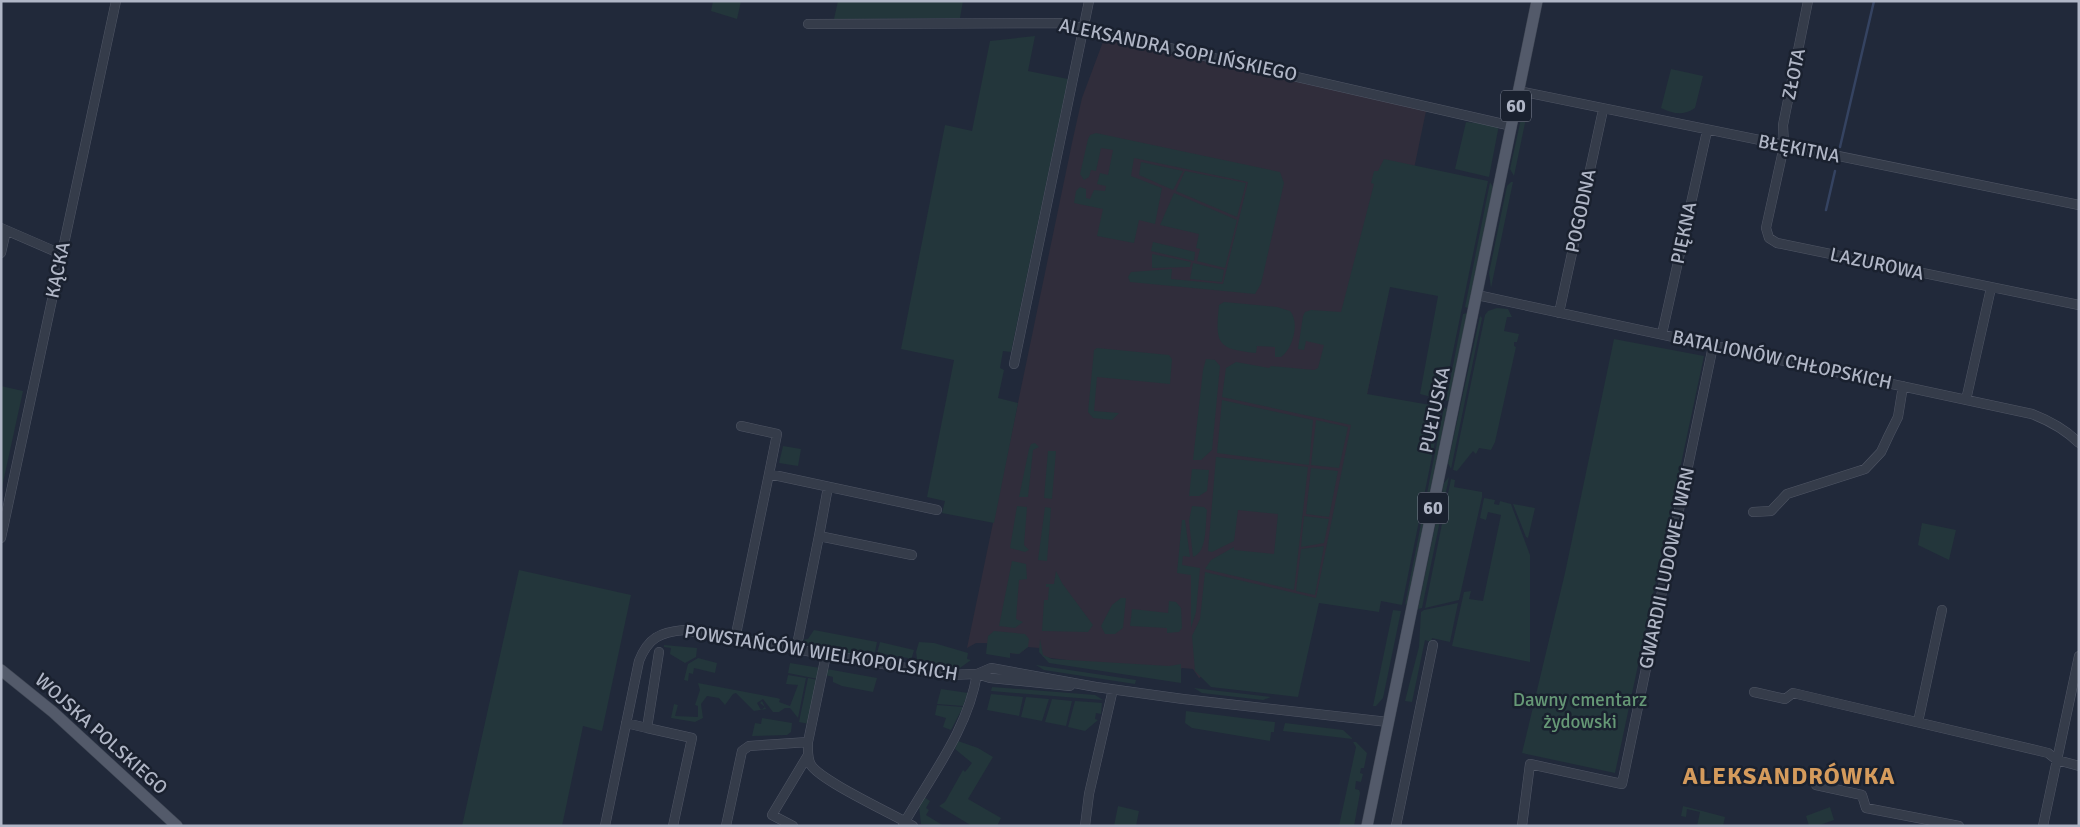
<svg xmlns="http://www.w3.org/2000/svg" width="2080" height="827" font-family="Signika,sans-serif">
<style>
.medical{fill:#302d3b}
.green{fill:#23363b}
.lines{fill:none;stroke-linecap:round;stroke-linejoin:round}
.stream{stroke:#354361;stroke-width:2.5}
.minor-casing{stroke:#505665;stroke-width:10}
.major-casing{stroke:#3e4553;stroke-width:12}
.minor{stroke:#353c4a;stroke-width:9}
.major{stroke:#535a6a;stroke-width:11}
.labels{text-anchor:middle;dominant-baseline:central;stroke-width:5;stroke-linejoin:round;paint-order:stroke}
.shield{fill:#1a212f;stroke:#838999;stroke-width:1}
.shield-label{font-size:18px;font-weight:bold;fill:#b0b6c6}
.street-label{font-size:19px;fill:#b0b6c6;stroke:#1a212f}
.park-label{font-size:19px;fill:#669876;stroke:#1a212f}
.district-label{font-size:24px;font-weight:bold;letter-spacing:1px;fill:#d59b5c;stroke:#1a212f}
</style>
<rect width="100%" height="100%" fill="#21293a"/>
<path class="medical" d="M1104 39 1426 111 1367 395 1319 603 1199 678 1193 669 1182 668 1174 674 1043 657 1039 648 1028 647 1019 654 992 651 987 643H976L967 648 1072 143 1082 98Z"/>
<path class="green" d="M713 1H741L737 19 711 11Z
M838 1H963L960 18 834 19Z
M1035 36 1028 71 1068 79 1011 352 1003 351 1000 368 1004 370 998 398 1018 403 994 523 942 513 945 501 927 497 954 360 901 349 945 125 972 131 990 41Z
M1671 69 1703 76 1695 108C1683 116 1674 114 1661 108Z
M1530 99 1514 176 1510 169 1524 105Z
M1466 122 1499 125 1489 177 1455 169Z
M1096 133 1280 172 1284 183 1261 284 1255 294 1130 282 1128 277 1131 272 1172 269 1171 279 1223 284 1248 182 1134 158 1131 176 1162 188 1155 224 1139 220 1134 243 1097 236 1103 209 1074 203 1076 191 1080 187 1086 189V198L1090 199 1094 190 1105 191 1106 186 1097 184 1100 173 1108 175 1113 150 1101 148 1096 171 1091 170 1089 177 1084 180 1080 174 1088 139 1090 135Z
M1384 159 1488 181 1443 400 1420 394 1438 296 1390 287 1367 394 1442 407 1402 605 1381 601 1379 612 1319 603 1298 697 1211 687 1195 671 1192 636 1200 619 1205 572 1316 598 1351 425 1222 397 1226 368 1236 362 1269 368 1271 366 1314 370 1318 368 1324 345 1306 341 1304 350 1298 349 1303 316 1305 312 1311 310 1341 312 1374 184 1371 183 1374 171H1378Z
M1141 162 1183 171 1173 190 1139 175Z
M1185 171 1246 183 1237 217 1176 191Z
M1490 182 1493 187 1468 308 1465 307Z
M1511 182H1513L1491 288 1489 273 1507 186Z
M1174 193 1237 220 1225 268 1197 261 1200 249 1196 248 1199 234 1160 225Z
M1153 242 1195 252 1194 261 1151 251Z
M1152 254 1191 262 1190 267 1152 268Z
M1193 263 1224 270 1222 282 1190 279Z
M1224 302 1277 307 1290 311C1300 322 1293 349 1281 357H1275V347L1257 346 1256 353C1217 349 1215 344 1219 305Z
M1497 308 1508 309 1512 317H1507L1504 331 1519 334 1517 342H1514V346L1516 347 1495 442 1491 450 1479 448 1476 454 1473 451 1457 471 1453 470 1485 315 1488 311Z
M1467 313 1450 400 1446 401 1463 314Z
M1480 316 1482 318 1451 469 1448 463Z
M1614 339 1704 356 1615 773 1522 753 1565 573Z
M1097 348 1169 355 1172 359 1170 384 1097 377 1094 411 1119 413 1112 420 1093 418 1088 412 1094 350Z
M1206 359 1215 360 1220 366 1212 450 1201 460H1193L1203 370Z
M1 386 23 391 2 487 1 486Z
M1222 400 1313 420 1309 465 1217 453Z
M1444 407 1447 409 1407 603 1405 605Z
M1316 420 1348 427 1339 468 1311 465Z
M1035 443 1039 447 1033 450 1028 497H1019L1029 449 1031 444Z
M783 446 801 449 798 466 779 463Z
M1048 451H1056L1052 499 1044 498Z
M1216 457 1308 467 1294 590 1205 569 1211 560 1234 547V550L1274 554 1278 514 1238 510 1234 541 1212 552 1208 551Z
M1311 468 1338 471 1329 517 1306 514Z
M1192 469 1209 470 1207 491 1199 496H1189Z
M1449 477 1422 608 1418 609 1444 483Z
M1451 479 1455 480 1454 487 1482 492V497L1459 600 1425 608Z
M1484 498 1495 500 1494 504 1499 505 1500 501 1511 504 1530 555V662L1452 646 1464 592 1471 591 1469 599 1483 601 1501 515 1488 512 1486 520 1480 518Z
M1513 504 1535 508 1528 538 1526 537Z
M1017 506 1027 507 1024 545 1029 550 1025 552 1010 548Z
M1192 506 1204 507 1207 510C1205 523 1208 552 1193 557L1189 521Z
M1045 507 1051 508 1047 561 1038 560Z
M1304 516 1329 519 1324 543 1301 547Z
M1182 520H1185L1190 557 1183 556 1182 565 1200 568 1196 612 1191 628V575L1177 573Z
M1922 523 1956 530 1949 560 1918 545Z
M1324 546 1315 595 1296 591 1301 549Z
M1012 561 1026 564 1027 579 1019 580 1016 619 1023 622 1015 628 999 626Z
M519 570 631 595 602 731 583 726 562 826H462Z
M1056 571 1062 583 1093 625 1088 632 1042 631 1044 600H1048L1049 587H1046V584H1054Z
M1121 598H1126L1123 628 1115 634H1105L1101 626 1112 605Z
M1169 601 1176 602 1181 608 1182 628 1179 632 1167 633V628L1130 626 1132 609 1168 613Z
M1458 603 1450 642 1432 638 1431 642 1425 640 1412 702 1405 701 1419 647 1421 612 1424 610Z
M1393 610 1401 611 1383 698 1376 706H1373Z
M814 630 877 642 875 652 858 650 855 655 810 647 803 640 808 639Z
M994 631 1025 634 1029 639 1028 647 1019 654 1010 653V658L986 654 988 636Z
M1040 639 1043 655 1052 659 1169 666 1181 664V683L1049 663 1039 652Z
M880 642 914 650 910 664H907L908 658 877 653Z
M919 642 934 643 968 653 967 659 971 660 957 670 918 666 916 652Z
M664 645 697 648 696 657 685 663 670 654 671 648 664 647Z
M698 658 717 663 715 673 694 668 693 674 689 673 688 681 684 680 688 664Z
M790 663 820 668 818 679 788 673Z
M1036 665 1136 680 1135 684 1044 670Z
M827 669 877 678 873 692 842 686 833 682V677L825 675Z
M788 675 806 678 798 718 790 708H785L779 712H773L763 699 757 703 761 710 765 707 760 703 762 701 766 709 754 711 736 693 733 694 725 705 719 698 707 696 701 704 703 718 695 722 671 718 674 704 678 705 675 716 698 717V706L695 705 700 690 698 683 777 698 780 699 779 702 790 706 798 685 786 684Z
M808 678 818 680 809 724 799 722Z
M992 687 1095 695 1103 700 991 691Z
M1194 688 1271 697 1263 700 1202 693Z
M941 689 968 693 963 706 937 704Z
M991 694 1023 697 1019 716 987 710Z
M1026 697 1049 699 1042 721 1021 717Z
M1052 699 1072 701 1066 726 1045 722Z
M1075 701 1102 703 1101 714 1096 713 1095 719 1098 720 1085 731 1068 727Z
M937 705 963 707 951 730 943 727 946 718 935 715Z
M1186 711 1275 722 1274 732H1271L1270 741 1192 728 1185 723Z
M762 718 792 723 791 732 787 735 752 736 755 723 761 724Z
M1285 723 1343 730 1353 739 1283 731Z
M958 741 978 748 993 757 968 799 1001 818 997 826H972L939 806 945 802 963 770 965 772 972 763 955 749Z
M1353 742H1356L1367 753 1364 768H1361L1360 773 1363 774 1361 782 1356 781 1355 789 1359 790 1360 793 1354 826H1339L1356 747Z
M924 797 930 801 926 808 929 810 926 815 944 826 921 824 919 806Z
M1118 806 1139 811 1136 826H1114Z
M1683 806 1725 817 1723 826H1697L1700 812 1687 809 1686 817 1681 816Z
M1830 807 1834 820 1817 826H1809L1806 816Z"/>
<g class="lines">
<path class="stream" d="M1840 147 1874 1
M1826 210 1835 171"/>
<g class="minor-casing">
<path id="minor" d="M1808 1 1783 125 1784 146 1766 228 1769 238 1777 243 2079 305
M808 24 1060 23 1512 126
M1519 91 2079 205
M1 228 61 254
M1 253 6 231
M1477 295 2032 414C2050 421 2065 429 2079 443
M1559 313 1603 110
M1662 334 1707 131
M1014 364 1089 1
M1966 400 1991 288
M741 426 777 434 769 474
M828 487 819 536 912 555
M1753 512 1771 511 1787 494 1865 469 1881 452 1889 435 1898 417 1903 386
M1 538 116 1
M735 639 769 474 937 510
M796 650 819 536
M659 652 647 728 692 738 673 826
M826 655 808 742C808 750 807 758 811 765 821 781 893 814 913 826
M977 674 990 678 1070 686
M1754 692 1785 699 1793 693 2048 753 2057 760 2079 766
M1918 722 1942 610
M626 723 647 728
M1816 785 1862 795 1866 808 1959 826
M903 825C930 777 968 730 977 674
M605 826 639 661C648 638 660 632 684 630L947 675 977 674 991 668 1096 687 1183 699 1388 722
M726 826 742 751 749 746 808 742
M793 826 772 815 808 755
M1085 826 1089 794 1113 689
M1396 826 1433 645
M1522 826 1530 764 1622 784 1713 346
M2043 826 2079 656"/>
</g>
<g class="major-casing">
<path id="major" d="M1 670 53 712 177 826
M1367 826 1537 1"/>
</g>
<use href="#minor" class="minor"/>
<use href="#major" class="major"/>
</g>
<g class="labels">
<g class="shield">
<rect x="1501" y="90.5" width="30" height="31" rx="4"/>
<rect x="1418" y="492.5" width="30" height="31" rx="4"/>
</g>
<g class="shield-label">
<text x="1516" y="106">60</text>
<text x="1433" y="508">60</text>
</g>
<g class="street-label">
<text transform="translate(1178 50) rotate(12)">ALEKSANDRA SOPLIŃSKIEGO</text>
<text transform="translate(1794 74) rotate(-78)">ZŁOTA</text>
<text transform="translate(1799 149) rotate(11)">BŁĘKITNA</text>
<text transform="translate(1581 211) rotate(-78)">POGODNA</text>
<text transform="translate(1684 233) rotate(-78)">PIĘKNA</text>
<text transform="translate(1877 264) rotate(12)">LAZUROWA</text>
<text transform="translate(58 270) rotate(-78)">KĄCKA</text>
<text transform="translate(1782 360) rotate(12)">BATALIONÓW CHŁOPSKICH</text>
<text transform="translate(1435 410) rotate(-78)">PUŁTUSKA</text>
<text transform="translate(1667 568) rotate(-78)">GWARDII LUDOWEJ WRN</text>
<text transform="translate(821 653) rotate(9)">POWSTAŃCÓW WIELKOPOLSKICH</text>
<text transform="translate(101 734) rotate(42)">WOJSKA POLSKIEGO</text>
</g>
<g class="park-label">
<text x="1580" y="700">Dawny cmentarz<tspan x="1580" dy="22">żydowski</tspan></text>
</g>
<g class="district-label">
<text x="1789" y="776">ALEKSANDRÓWKA</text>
</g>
</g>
<rect width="2080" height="827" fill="none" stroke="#b0b6c6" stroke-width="5"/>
</svg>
